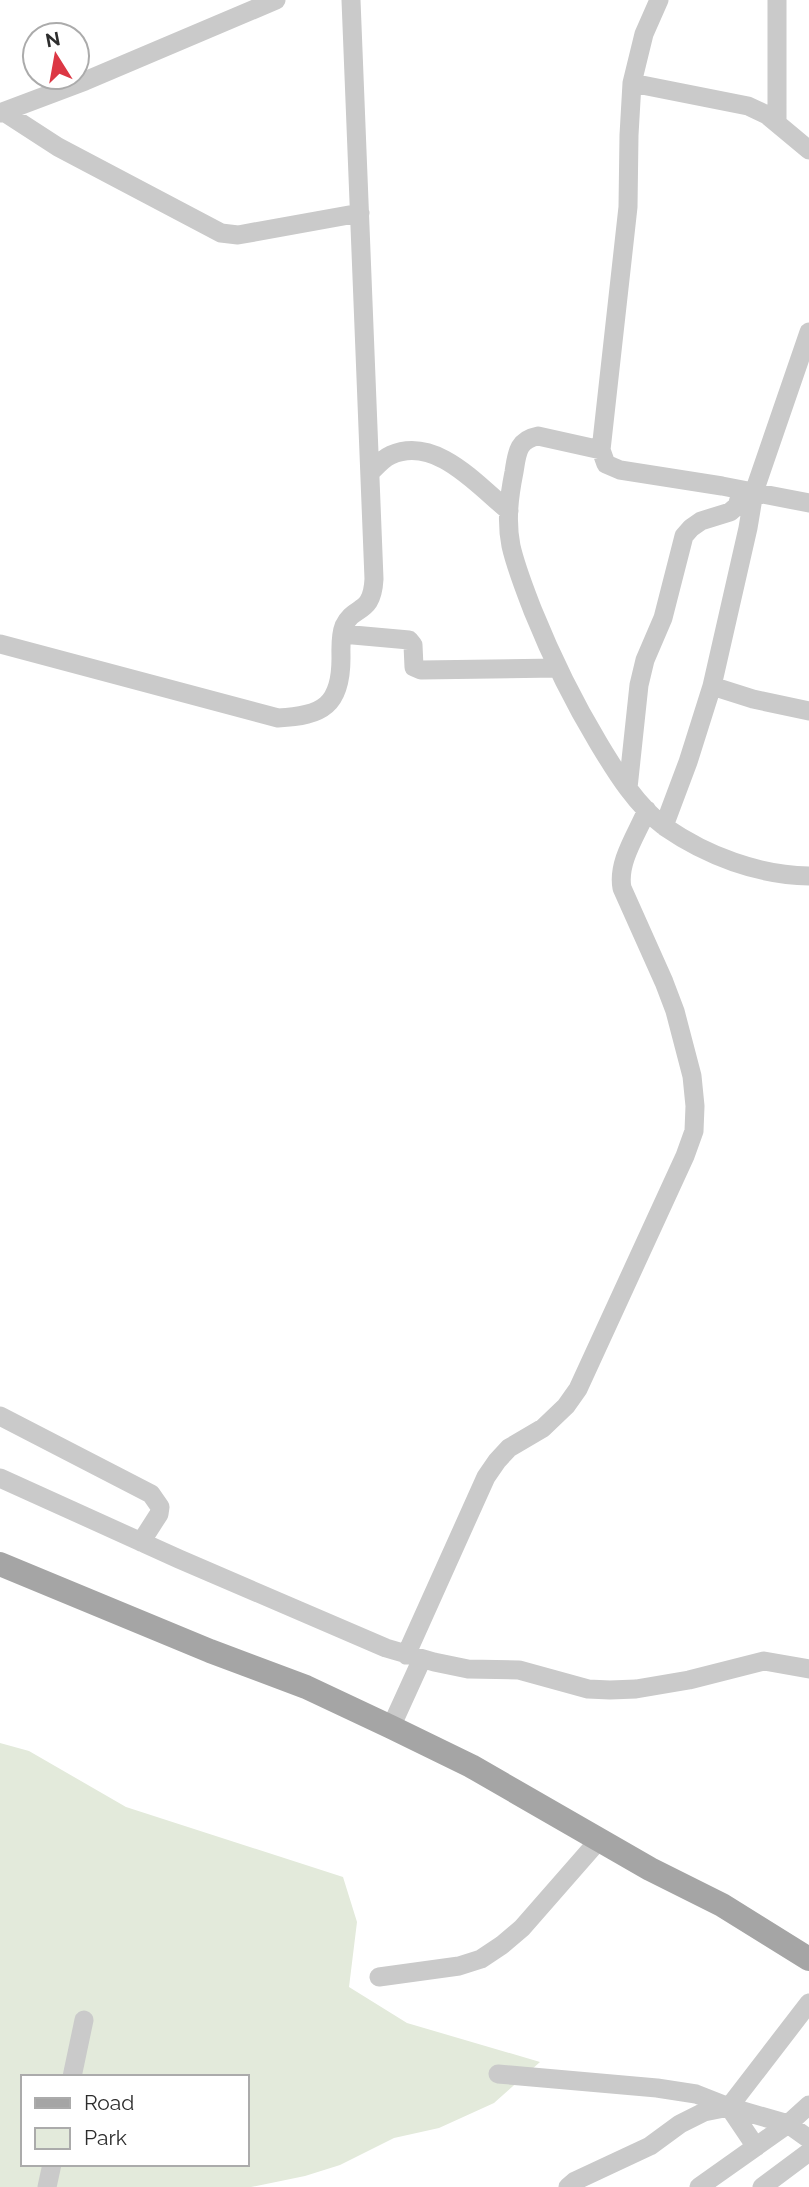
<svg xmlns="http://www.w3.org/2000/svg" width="809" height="2187" font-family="Raleway,sans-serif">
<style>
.green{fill:#e3eadb;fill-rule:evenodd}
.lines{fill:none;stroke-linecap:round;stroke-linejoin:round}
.minor{stroke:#cacaca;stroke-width:19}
.major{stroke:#a5a5a5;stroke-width:24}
</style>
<rect width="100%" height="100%" fill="#fff"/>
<path class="green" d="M0 1743 29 1751 126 1807 343 1877 357 1922 349 1987 407 2023 540 2062 494 2103 439 2128 394 2138 340 2165 305 2176 251 2187H0ZM23 2077H247V2164H23Z"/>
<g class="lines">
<path class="minor" d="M659 0 644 34 632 83 629 135 628 207 601 450 606 464 620 470 722 486 809 503
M632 83 748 106 767 115 809 150
M4 112 58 147 221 233 238 235 360 213
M0 113 85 81 276 0
M777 123V0
M601 450 538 436C517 440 517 454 514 472 509 497 506 521 511 546 516 568 525 590 533 611 552 658 573 701 599 744 617 774 637 806 665 827 707 856 758 875 809 876
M370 473C376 467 382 459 391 455 436 435 478 486 509 511
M342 634 409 640 413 645 414 667 421 670 557 668
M0 644 278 718C323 716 341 705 341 658 341 647 340 636 344 626 354 604 372 616 374 579L351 0
M712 686 753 699 809 711
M628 788 639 685 645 660 663 618 684 536 691 528 701 521 730 512 737 506 742 490
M664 826 688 762 712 686 748 528 754 492 809 332
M0 1416 151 1494 160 1507 159 1514 141 1542
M0 1478 179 1559 386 1648 434 1662 468 1669 519 1670 588 1689 610 1690 636 1689 689 1680 764 1661 809 1669
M406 1655 486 1477 497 1461 509 1448 543 1428 566 1406 578 1389 685 1156 694 1131 695 1106 692 1076 675 1011 664 982 622 888C617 862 637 834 647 810
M391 1727 422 1659
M379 1977 459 1966 481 1959 502 1945 522 1928 599 1840
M498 2074 657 2088 696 2094 729 2107 788 2124 809 2139
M72 2077 84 2020
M729 2107 756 2147
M47 2187 52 2164
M568 2187 575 2181 650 2146 680 2124 704 2112 729 2107 809 2003
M699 2187 788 2124 809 2105
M762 2187 809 2152"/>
<path class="major" d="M0 1564 210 1651 306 1687 391 1727 471 1766 650 1869 722 1905 809 1959"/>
</g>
<rect x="21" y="2075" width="228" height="91" fill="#ffffff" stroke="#ababab" stroke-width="2"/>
<rect x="35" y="2098" width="35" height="10" fill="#a5a5a5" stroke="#ababab" stroke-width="2"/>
<text x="84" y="2110" font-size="21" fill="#2d2d2d">Road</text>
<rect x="35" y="2128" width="35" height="21" fill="#e3eadb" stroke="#ababab" stroke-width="2"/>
<text x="84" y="2145" font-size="21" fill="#2d2d2d">Park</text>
<g transform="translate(56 56) rotate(349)"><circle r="33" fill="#ffffff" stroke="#ababab" stroke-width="2"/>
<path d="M0-5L12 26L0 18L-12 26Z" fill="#dc3744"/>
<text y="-10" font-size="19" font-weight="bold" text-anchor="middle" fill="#2d2d2d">N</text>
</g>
</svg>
